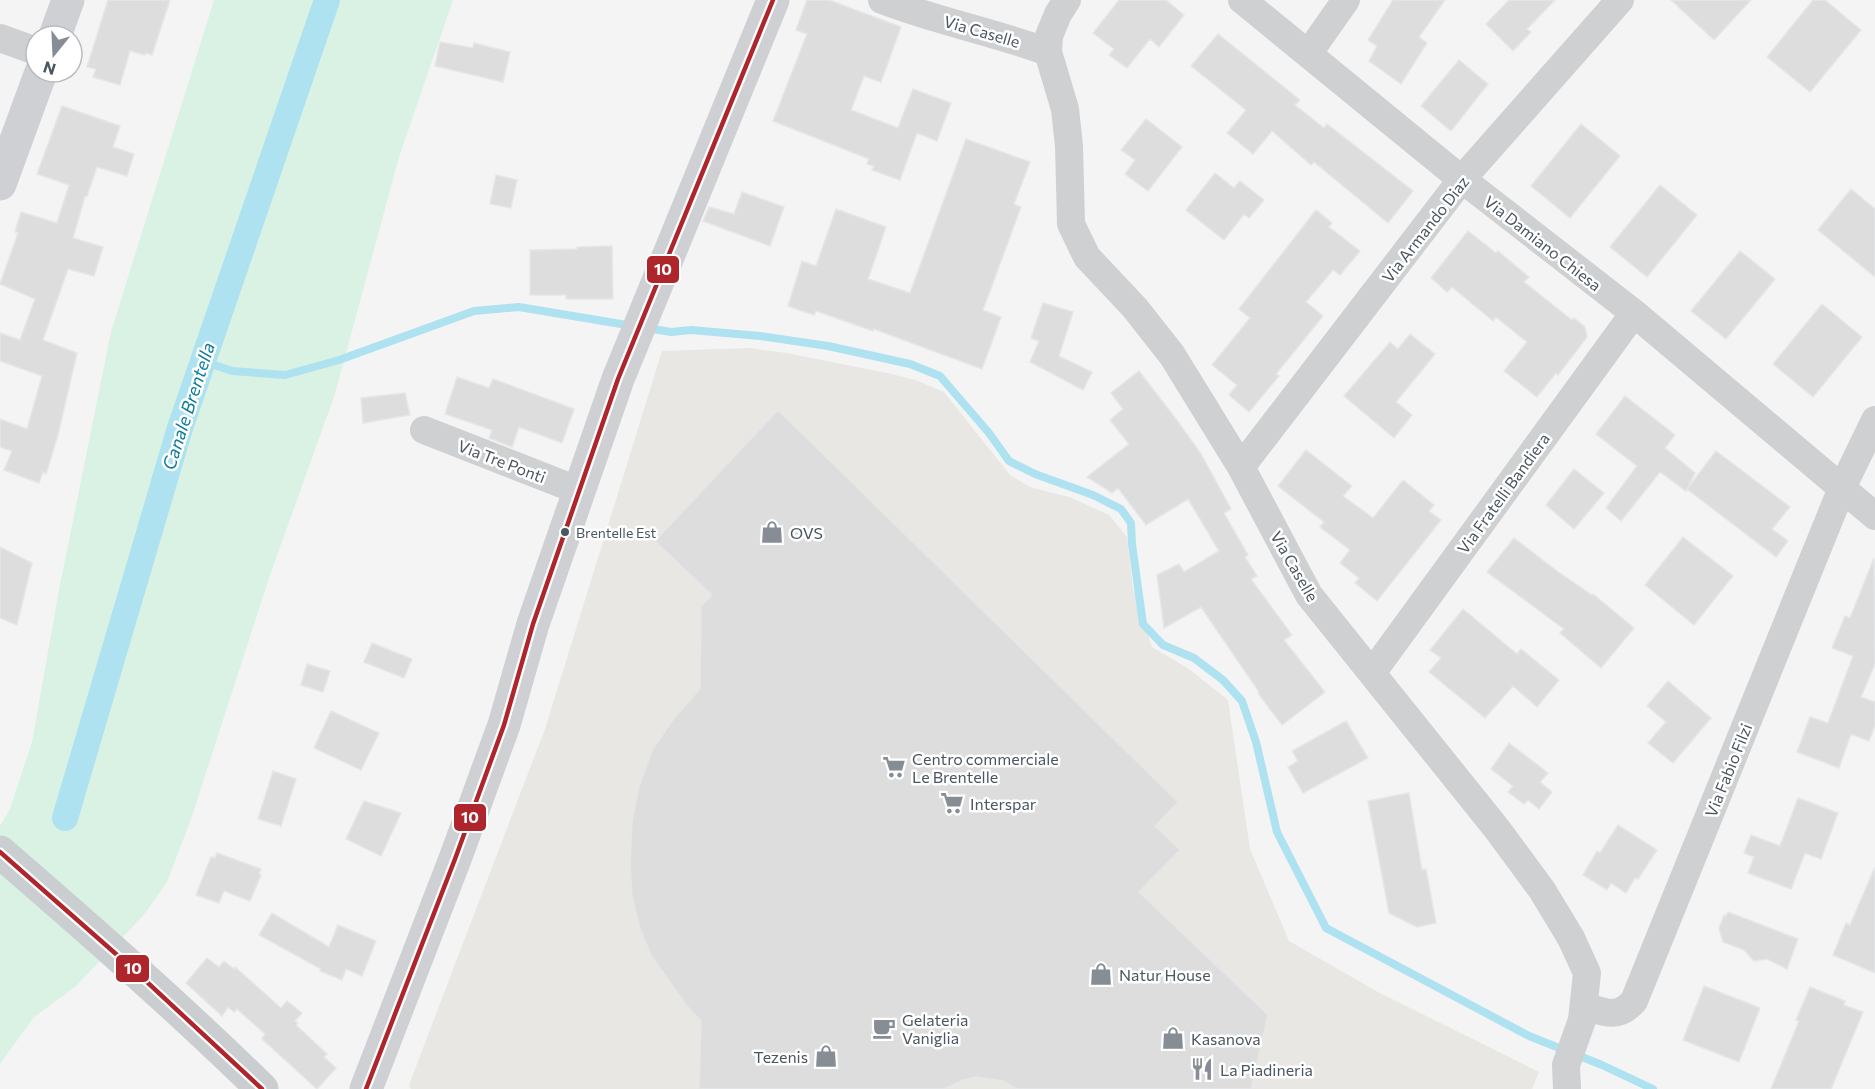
<svg xmlns="http://www.w3.org/2000/svg" width="1875" height="1089" font-family="Commissioner,sans-serif">
<style>
.commercial{fill:#e8e7e3}
.green{fill:#d9f2e3}
.lines{fill:none;stroke-linecap:round;stroke-linejoin:round}
.stream{stroke:#aee2f0;stroke-width:8}
.canal{stroke:#aee2f0;stroke-width:26}
.building{fill:#ddddde;stroke:#e5e6e7;stroke-width:1.5}
.minor{stroke:#ced0d2;stroke-width:28}
.secondary{stroke:#ced0d4;stroke-width:33}
.primary{stroke:#caced1;stroke-width:33}
.bus-1-casing{stroke:#fff;stroke-width:9}
.bus-1{stroke:#ae262b;stroke-width:4.5}
.bus-dot{fill:#4a5661;stroke:#fff;stroke-width:2}
.labels{text-anchor:middle;dominant-baseline:central;stroke-width:5;stroke-linejoin:round;paint-order:stroke}
.bus-label{font-size:14px;fill:#4a5661;stroke:#fff;text-anchor:start}
.street-label{font-size:16px;fill:#4a5661;stroke:#fff}
.poi-label{font-size:16px;fill:#4a5661;stroke:#fff;text-anchor:start}
.water-label{font-size:18px;font-style:italic;fill:#0c7c9b;stroke:#fff}
.line-badge{stroke:#fff;stroke-width:2}
.badge-label{font-size:16px;text-anchor:middle;font-weight:bold;fill:#fff}
</style>
<rect width="100%" height="100%" fill="#f4f4f4"/>
<path class="commercial" d="M750 348 786 353 892 374 918 381 944 392 1010 475 1030 487 1069 497 1109 515 1127 537 1133 589 1152 647 1189 669 1228 700 1250 849 1289 941 1378 992 1539 1072 1532 1089H411L409 1085 455 964 545 729 662 351Z"/>
<path class="green" d="M214 0H453L399 157 335 394 269 578 191 819 167 882 143 916 75 987 34 1017 0 1064V826L10 809 32 742 59 590 111 332Z"/>
<g class="lines">
<path class="stream" d="M647 328 671 332 691 330 760 336 828 346 910 364 940 376 989 433 1009 461 1035 474 1093 495 1121 509 1131 523 1132 544 1143 624 1163 645 1194 658 1223 680 1242 701 1256 742 1277 832 1326 928 1529 1036 1602 1065 1653 1089
M203 361 232 371 285 375 339 360 474 311 519 307 633 326"/>
<path class="canal" d="M65 818 180 428 327 0"/>
</g>
<path class="building" d="M108 0H170L152 55 146 53 145 55 130 51 120 85 93 77 96 69 87 67Z
M807 0H829L901 27 881 82 864 76 851 110 898 128 913 89 951 103 937 141 917 133 900 180 872 170 874 166 867 164 869 159 773 121 807 34 796 30Z
M1119 0H1166L1184 15 1159 47 1150 39 1127 68 1109 55 1114 49 1093 33Z
M1393 0H1445L1419 37 1427 43 1401 84 1369 61 1377 46 1368 40Z
M1509 0H1555L1527 29 1531 32 1513 51 1486 24Z
M1671 0H1751L1714 40Z
M1813 0H1825L1861 30 1810 92 1767 57Z
M1218 34 1300 100 1295 105 1324 128 1327 124 1413 191 1388 223 1314 162 1311 165 1272 131 1253 154 1227 133 1246 110 1191 66Z
M440 42 473 48 474 43 510 52 503 82 435 66Z
M1459 60 1488 84 1451 131 1421 106Z
M62 106 120 126 113 147 134 154 127 176 97 167 87 196H85L73 238 103 247 94 276 68 269 43 340 77 353 58 435 46 474 43 472 39 483 4 470 12 451 0 447V419L27 429 42 376 0 361V333L20 340 35 299 0 284 18 233 15 232 21 212 57 223 69 185 37 174Z
M1146 119 1182 147 1148 191 1125 174 1135 160 1121 150Z
M1581 124 1620 156 1570 218 1531 186Z
M966 139 1030 162 1014 204 1021 207 983 310 1001 317 982 369 874 329 873 331 816 311 814 315 788 306 802 261 816 266 836 209 886 227 868 279 910 293Z
M1215 173 1234 188 1240 181 1264 200 1249 218 1244 214 1224 240 1186 210Z
M496 175 517 180 511 208 490 204Z
M1660 185 1697 215 1647 277 1610 247Z
M1851 189 1875 209V277L1818 230Z
M742 192 784 207 770 246 703 221 709 207 734 214Z
M1316 210 1332 223 1329 227 1360 251 1340 275 1333 270 1306 302 1323 316 1276 374 1279 376 1249 412 1229 395 1237 385 1212 365 1250 318 1239 309Z
M1468 231 1496 253 1498 251 1529 277 1524 282 1572 320 1574 318 1585 327 1587 337 1558 375 1556 373 1537 397 1504 371 1527 342 1496 317 1493 321 1452 287 1447 292 1431 278Z
M612 246 613 299H566V295H530V250L577 249V247Z
M1740 251 1775 279 1726 339 1691 311Z
M1043 303 1073 312 1059 356 1092 372 1083 390 1030 362 1039 341 1031 338Z
M1822 304 1862 337 1813 397 1773 364Z
M1410 334 1435 354 1396 402 1412 415 1394 438 1344 396 1390 342 1398 349Z
M1139 371 1176 419 1201 454 1231 509 1224 513 1248 555 1245 557 1257 576 1251 579 1292 635 1284 640 1325 692 1282 725 1258 693 1259 692 1201 607 1164 628 1157 575 1179 564 1184 572 1219 551 1188 499 1146 525 1118 488 1112 493 1087 477 1129 444 1110 420 1123 409 1111 393Z
M457 377 489 388 493 379 574 409 562 443 519 427 512 447 489 438 492 430 445 414Z
M405 393 410 415 363 423 361 398Z
M1625 396 1675 435 1665 448 1695 473 1686 491 1660 472 1621 521 1606 508 1637 466 1596 434Z
M778 410 1178 802 1155 826 1180 850 1139 892 1268 1015 1251 1089H1017L1003 1081 976 1077 963 1080 944 1089H699L701 1021 687 1006 652 957 640 929 632 896 630 863 632 822 639 786 653 749 674 718 700 689 701 606 712 595 655 541Z
M1306 450 1352 486 1343 496 1373 518 1403 480 1434 505 1429 511 1441 520 1377 601 1355 583 1359 578 1340 563 1350 550 1320 527 1324 522 1278 486Z
M1716 451 1790 507 1772 529 1788 541 1776 557 1687 489Z
M1574 469 1604 493 1574 529 1546 505Z
M1683 537 1733 576 1694 625 1645 585Z
M1514 538 1557 571 1592 595 1593 594 1634 628 1601 668 1560 633 1564 629 1487 572Z
M0 547 32 563 17 625 0 618Z
M1874 558 1875 664 1861 697 1875 702V726L1869 741 1851 734 1839 768 1797 752 1810 717 1828 723 1853 656 1832 648 1845 616 1850 618Z
M1463 609 1517 654 1521 649 1559 680 1537 707 1513 686 1485 718 1429 672 1441 658 1430 650Z
M372 643 412 659 404 678 364 662Z
M307 664 330 671 323 692 301 685Z
M1668 681 1711 718 1673 763 1648 743 1666 722 1647 706Z
M331 711 379 733 361 770 314 748Z
M1346 721 1368 758 1303 793 1288 767 1298 761 1292 751Z
M1509 743 1548 773 1540 782 1552 792 1539 809 1528 800 1524 804 1508 792 1513 786 1491 769Z
M273 771 296 779 281 826 258 819Z
M1409 793 1422 870 1426 869 1436 923 1417 927 1389 913 1368 801Z
M1798 798 1838 813 1821 859 1805 853 1791 889 1748 873 1754 857 1744 853 1751 835 1780 846Z
M364 801 401 813 381 856 346 839Z
M1618 825 1657 850 1638 879 1635 878 1626 893 1611 883 1607 890 1583 875 1597 851 1600 853Z
M217 853 261 869 259 874 261 875 250 901 224 891 219 903 196 895 211 857 215 858Z
M1875 867V973L1833 955 1846 923 1850 925Z
M1728 912 1798 939 1787 969 1767 959 1754 961 1744 950 1723 942 1719 928 1724 915 1726 916Z
M272 913 329 947 338 925 376 941 362 976 346 969 342 980 320 971 321 969 259 935Z
M207 958 219 967 224 961 234 969 235 967 281 1008 287 1001 302 1013 295 1021 298 1023 296 1025 327 1054 324 1057 336 1068 317 1089 262 1039 265 1034 237 1009 234 1012 228 1007 222 1016 186 983Z
M1704 986 1760 1008 1739 1062 1683 1040Z
M1810 987 1845 1001 1844 1005 1863 1012 1831 1089H1771L1799 1021 1796 1020Z"/>
<g class="lines">
<path class="minor" d="M882 0C936 21 994 32 1048 52
M1067 0 1058 14 1049 36 1048 52 1065 109 1069 146 1071 224 1087 257 1135 308 1172 355 1241 467 1309 595 1497 829 1542 890 1571 938 1587 973 1582 1020 1566 1065 1567 1089
M1242 0 1450 170 1634 313 1875 516
M0 38 36 51
M1308 54 1346 0
M424 430 580 491
M1241 467 1462 179 1620 0
M1372 673 1634 313
M1584 1006C1605 1013 1618 1019 1634 1001L1842 488 1875 420"/>
<path class="secondary" d="M55 36 68 0
M0 184 41 72
M366 1089 455 859 504 725 533 624 618 379 773 0"/>
<path class="primary" d="M0 852C89 929 178 1007 262 1089"/>
<g class="bus-1-casing">
<path id="bus-1" d="M0 852 133 969 262 1089
M366 1089 455 859 504 725 533 624 618 379 773 0"/>
</g>
<use href="#bus-1" class="bus-1"/>
</g>
<defs>
<g id="shop-bare" transform="scale(1.8)"><path d="M-5-2.5h2.3a2.7 3.5 0 0 1 5.4 0H5L5.5 6h-11ZM-1.5-2.5h3a1.5 2.3 0 0 0-3 0Z" fill="#868d94" stroke="#fff" stroke-width="2.5" paint-order="stroke"/></g>
<g id="supermarket-bare" transform="scale(1.8)"><path d="M-6-5.5h2.5l.6 2H6L4.5 2H-2.5L-4.4-4H-6ZM-1.5 3.2a1.3 1.3 0 1 0 .1 0ZM3 3.2a1.3 1.3 0 1 0 .1 0Z" fill="#868d94" stroke="#fff" stroke-width="2.5" paint-order="stroke"/></g>
<g id="cafe-bare" transform="scale(1.8)"><path d="M-5.5-4.5H6V0H3Q3 3.5 0 3.5H-2.5Q-5.5 3.5-5.5 0ZM3-3.2v2h1.7v-2ZM-6 4.5H4V6H-6Z" fill="#868d94" stroke="#fff" stroke-width="2.5" paint-order="stroke"/></g>
<g id="restaurant-bare" transform="scale(1.8)"><path d="M-5-6h1v4h1v-4h1v4h1v-4h1v5L-1.5 .5V6h-2V.5L-5-1ZM5-6V6H3V1.5H1.5Q1.5-4 5-6Z" fill="#868d94" stroke="#fff" stroke-width="2.5" paint-order="stroke"/></g>
</defs>
<g fill-rule="evenodd">
<use href="#shop-bare" x="772" y="532"/>
<use href="#supermarket-bare" x="894" y="767"/>
<use href="#supermarket-bare" x="952" y="803"/>
<use href="#shop-bare" x="1101" y="974"/>
<use href="#cafe-bare" x="884" y="1028"/>
<use href="#shop-bare" x="1173" y="1038"/>
<use href="#shop-bare" x="826" y="1056"/>
<use href="#restaurant-bare" x="1202" y="1069"/>
</g>
<circle class="bus-dot" cx="565" cy="532" r="5"/>
<g class="labels">
<g class="bus-label">
<text x="576" y="532">Brentelle Est</text>
</g>
<g class="street-label">
<text transform="translate(982 31) rotate(16)">Via Caselle</text>
<text transform="translate(1425 229) rotate(-52)">Via Armando Diaz</text>
<text transform="translate(1543 243) rotate(38)">Via Damiano Chiesa</text>
<text transform="translate(502 461) rotate(21)">Via Tre Ponti</text>
<text transform="translate(1503 493) rotate(-54)">Via Fratelli Bandiera</text>
<text transform="translate(1295 566) rotate(60)">Via Caselle</text>
<text transform="translate(1728 770) rotate(-68)">Via Fabio Filzi</text>
</g>
<g class="poi-label">
<text x="790" y="532">OVS</text>
<text x="912" y="758">Centro commerciale<tspan x="912" dy="18">Le Brentelle</tspan></text>
<text x="970" y="803">Interspar</text>
<text x="1119" y="974">Natur House</text>
<text x="902" y="1019">Gelateria<tspan x="902" dy="18">Vaniglia</tspan></text>
<text x="1191" y="1038">Kasanova</text>
<text x="808" y="1056" text-anchor="end">Tezenis</text>
<text x="1220" y="1069">La Piadineria</text>
</g>
<g class="water-label">
<text transform="translate(188 406) rotate(-72)">Canale Brentella</text>
</g>
</g>
<g class="line-badge">
<rect x="646" y="255" width="34" height="29" rx="6" fill="#ae262b"/>
<rect x="453" y="803" width="34" height="29" rx="6" fill="#ae262b"/>
<rect x="115" y="954" width="35" height="29" rx="6" fill="#ae262b"/>
</g>
<g class="badge-label">
<text x="663" y="275">10</text>
<text x="470" y="823">10</text>
<text x="133" y="974">10</text>
</g>
<g transform="translate(54 54) rotate(198)"><circle r="28" fill="#ffffff" stroke="#b7bbc0" stroke-width="1.5"/>
<path d="M0-4.5L10 22L0 15L-10 22Z" fill="#868d94"/>
<text y="-9" font-size="16" font-weight="bold" text-anchor="middle" fill="#4a5661">N</text>
</g>
</svg>
